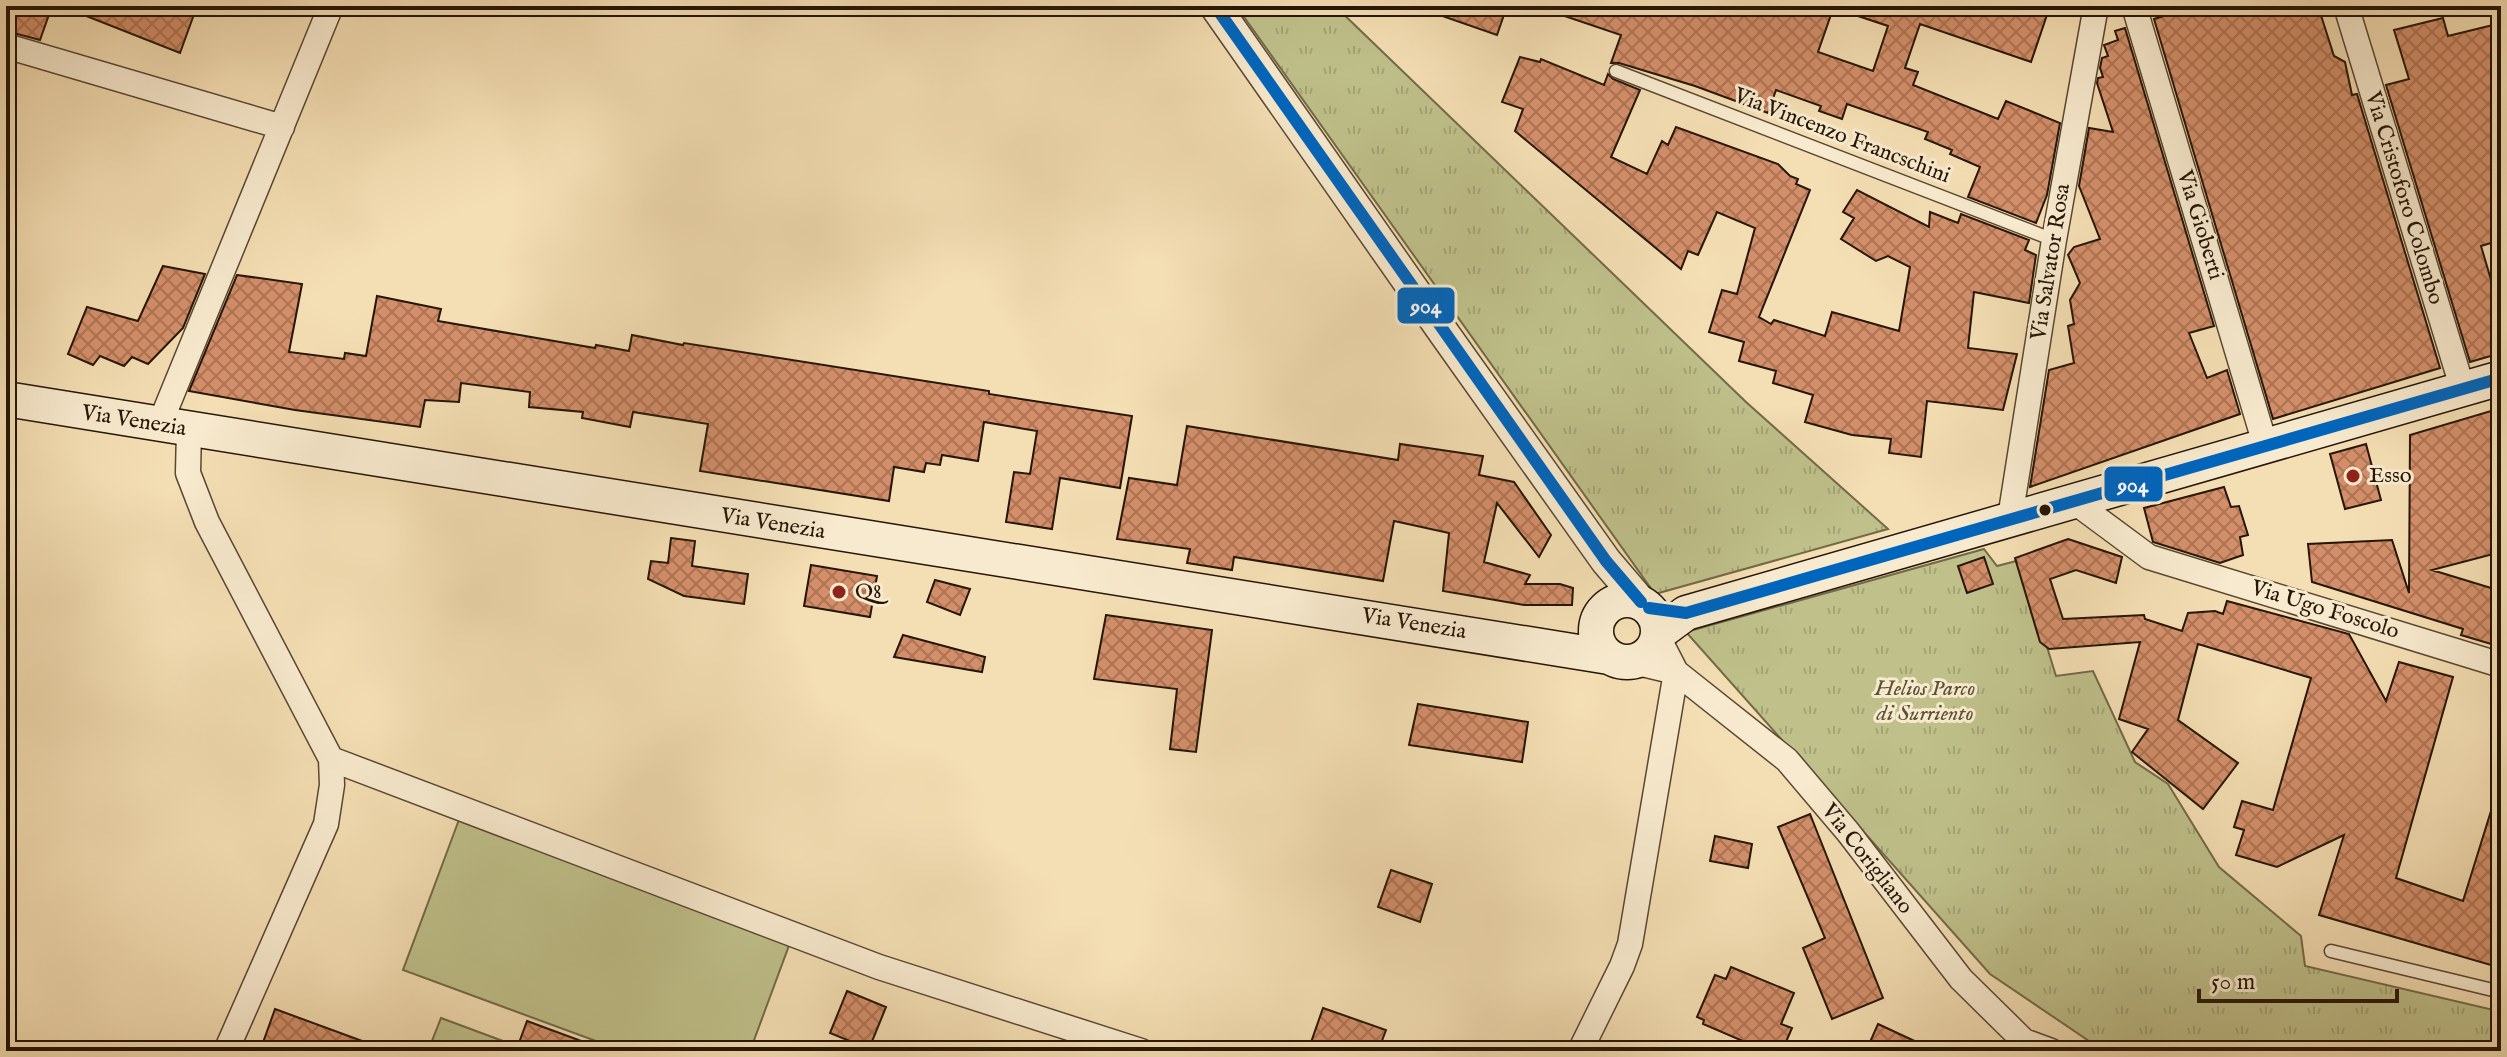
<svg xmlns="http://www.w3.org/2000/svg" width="2507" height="1057" font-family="'IM FELL English',serif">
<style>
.park{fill:url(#park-tufts);stroke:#726a48;stroke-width:2}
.pitch{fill:#bfc08a;stroke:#726a48;stroke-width:2}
.building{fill:url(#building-cross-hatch);stroke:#251506;stroke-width:2}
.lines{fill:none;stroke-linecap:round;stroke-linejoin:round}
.service-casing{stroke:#594731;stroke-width:15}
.minor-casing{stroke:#594731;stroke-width:27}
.tertiary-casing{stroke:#594731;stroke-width:33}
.secondary-casing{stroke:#251506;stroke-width:37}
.service{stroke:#f8eace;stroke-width:12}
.minor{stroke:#f8eace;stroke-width:24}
.tertiary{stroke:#f8eace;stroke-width:30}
.secondary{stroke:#f8eace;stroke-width:34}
.bus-1-casing{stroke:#f8eace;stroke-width:18}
.bus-1{stroke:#0065bd;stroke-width:12}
.poi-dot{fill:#8f2418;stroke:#f8eace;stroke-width:3}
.bus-dot{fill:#251506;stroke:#f8eace;stroke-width:3}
.labels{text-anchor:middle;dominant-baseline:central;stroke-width:6;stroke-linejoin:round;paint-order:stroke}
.street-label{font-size:22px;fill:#251506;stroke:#f8eace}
.poi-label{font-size:22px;fill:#251506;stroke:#f8eace;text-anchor:start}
.park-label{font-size:22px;font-style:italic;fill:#5b5134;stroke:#f8eace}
.line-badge{stroke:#f8eace;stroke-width:3}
.badge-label{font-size:22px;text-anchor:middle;font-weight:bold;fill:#fff}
</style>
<defs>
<pattern id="park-tufts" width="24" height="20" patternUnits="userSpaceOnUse" patternTransform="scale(2)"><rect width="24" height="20" fill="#bfc08a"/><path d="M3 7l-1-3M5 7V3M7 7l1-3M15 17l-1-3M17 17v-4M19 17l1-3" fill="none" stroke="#a4a476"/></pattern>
<pattern id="building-cross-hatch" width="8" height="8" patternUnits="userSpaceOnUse" patternTransform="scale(2)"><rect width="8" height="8" fill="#d48f6a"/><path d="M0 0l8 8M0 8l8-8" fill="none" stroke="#ac7455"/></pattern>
</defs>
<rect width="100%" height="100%" fill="#f4deb3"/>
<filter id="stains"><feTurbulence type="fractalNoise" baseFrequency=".0025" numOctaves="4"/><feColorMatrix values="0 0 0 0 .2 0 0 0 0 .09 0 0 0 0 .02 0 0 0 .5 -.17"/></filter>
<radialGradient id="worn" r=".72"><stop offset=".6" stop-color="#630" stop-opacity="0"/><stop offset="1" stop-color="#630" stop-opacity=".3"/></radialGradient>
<path class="park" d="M1240 6H1335L1746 402 1888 529 1655 594 1239 10Z
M1984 549 1997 566 2020 560 2056 676 2093 671 2135 762 2168 784 2219 867 2301 936 2305 966 2498 1011 2501 1051H2158L2089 1041 1990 974 1686 632Z"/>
<path class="pitch" d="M460 817 791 940 750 1051H623L403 970Z
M441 1018 511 1044 508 1051H428Z"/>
<path class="building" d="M6 6H52L40 40 6 31Z
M61 6H197L180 53Z
M1423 6H1507L1497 35 1422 9Z
M1548 6H1834L1818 52 1873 71 1888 26 1840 10 1841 6H2050L2031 62 1920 24 1905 68 1918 72 1913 85 1998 119 2006 101 2060 123 2047 195 2036 223 1968 197 1980 167 1950 154 1952 150 1925 139 1928 132 1847 104 1842 119 1819 111 1821 106 1776 90 1768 113 1695 86 1619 63H1611L1621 35 1547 10Z
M2196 6H2318L2334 56 2345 62 2352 95 2357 94 2440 368 2273 419 2154 19Z
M2443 18 2448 36 2501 23V240L2481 246 2497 300 2501 299V353L2470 362 2386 85 2409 79 2394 30Z
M2125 28 2214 326 2189 333 2207 378 2227 370 2240 414 2030 487 2049 370 2074 363 2068 326 2074 324 2070 300 2080 283 2068 255 2074 247 2100 239 2079 186 2089 128 2113 132 2097 83 2098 78 2103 77 2100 68 2102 58 2108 56 2104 45 2118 40 2115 31Z
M1520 57 1540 62 1541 59 1604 85 1608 74 1613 79 1640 90 1611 157 1647 174 1662 141 1668 145 1676 127 1778 164 1790 176 1798 179 1796 184 1810 190 1759 317 1771 324 1774 320 1825 336 1832 312 1899 331 1910 267 1888 256 1876 261 1841 239 1854 218 1843 212 1857 190 1929 227 1930 212 1958 223 1961 214 2029 240 2025 250 2036 255 2029 303 1974 292 1968 348 2017 354 2003 410 1927 401 1921 457 1889 453 1891 439 1852 435 1805 422 1813 395 1773 383 1776 371 1739 361 1744 342 1709 332 1722 290 1737 294 1755 228 1717 212 1698 255 1688 251 1681 269 1515 131 1523 109 1502 102Z
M163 266 205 274 183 328 148 364 132 357 124 366 100 356 93 365 68 354 87 307 138 321Z
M237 275 302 284 289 352 344 359 345 353 366 356 377 296 441 309 438 321 595 348 596 345 629 351 632 335 683 345 684 343 989 391V394L1132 416 1120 488 1060 478 1052 529 1006 522 1014 472 1030 474 1037 431 984 422 978 461 942 455 940 465 926 463 924 472 894 467 889 501 700 471 708 424 633 412 630 427 582 418 583 412 529 407 530 392 461 383 459 402 425 400 420 427 295 410 189 391Z
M2501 408V552L2432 570 2501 591V647L2461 635 2463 629 2312 582 2308 544 2392 540 2409 593 2410 435Z
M1187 426 1398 460 1400 444 1483 456 1479 475 1514 482 1551 535 1539 557 1497 503 1484 562 1530 575 1525 584H1560L1573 588 1572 605H1524L1443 591 1449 533 1394 521 1383 581 1234 557 1232 570 1187 563 1190 549 1117 539 1129 478 1177 485Z
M2366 444 2381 500 2345 509 2330 454Z
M2224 487 2231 507 2239 506 2248 535 2240 537 2243 555 2220 563 2153 542 2144 508Z
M671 538 695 541 692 566 748 574 744 604 684 596 648 579 651 561 668 563Z
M2068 539 2122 557 2116 583 2076 570 2050 579 2063 619 2144 615 2145 619 2182 631 2188 613 2215 611 2223 614 2227 601 2349 634 2386 701 2399 662 2453 677 2396 878 2463 901 2496 795 2501 796V968L2319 915 2344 835 2277 867 2236 855 2244 830 2234 827 2242 801 2273 810 2311 678 2198 644 2178 720 2238 763 2203 809 2132 752 2148 729 2119 719 2140 642 2049 649 2040 642 2015 558Z
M1984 557 1993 584 1967 593 1958 566Z
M811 565 877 576 870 617 804 606Z
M935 580 970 589 960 615 927 602Z
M1106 615 1212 630 1196 752 1170 749 1177 689 1094 679Z
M903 635 985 657 982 672 894 657Z
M1418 704 1528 722 1522 762 1409 745Z
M1810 814 1883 998 1832 1019 1803 948 1825 938 1778 827Z
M1715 836 1752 844 1748 868 1710 861Z
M1391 870 1432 884 1420 922 1378 907Z
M1731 967 1794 993 1781 1024 1792 1028 1782 1051H1766L1703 1024 1704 1020 1697 1017 1715 975 1726 979Z
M847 991 886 1007 869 1049 830 1033Z
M1323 1008 1386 1030 1378 1051H1308Z
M275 1009 384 1049V1051H260Z
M527 1021 603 1049 602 1051H516Z
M1878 1024 1936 1051H1866Z"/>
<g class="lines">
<g class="service-casing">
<path id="service" d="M1616 71 2054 240
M2331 951 2501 992"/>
</g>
<g class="minor-casing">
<path id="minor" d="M2134 6 2265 444
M2346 6 2463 390
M6 46 282 127
M159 426 331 6
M189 430 188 473 207 522 331 759 332 785 326 824 226 1051
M2072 500 2149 557 2501 665
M2010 518 2054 240 2096 6
M1634 662 1676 672 1787 760 1848 832 1961 979 2024 1041 2051 1051
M331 759 879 967 1141 1051
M1580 1051 1622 966 1630 944 1676 672 1658 637"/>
</g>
<g class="tertiary-casing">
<path id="tertiary" d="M1215 6 1446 336 1606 561 1641 602"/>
</g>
<g class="secondary-casing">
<path id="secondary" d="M6 399 1609 657
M1596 631a31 31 0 1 1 62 0a31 31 0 1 1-62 0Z
M1659 633 1686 613 2501 378"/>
</g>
<use href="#service" class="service"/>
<use href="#minor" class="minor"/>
<use href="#tertiary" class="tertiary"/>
<use href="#secondary" class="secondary"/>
<g class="bus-1-casing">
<path id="bus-1" d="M1215 6 1606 561 1641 602
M1649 608 1686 613 2501 378"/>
</g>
<use href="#bus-1" class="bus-1"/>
</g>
<g class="poi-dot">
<circle cx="2353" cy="476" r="8"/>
<circle cx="839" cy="592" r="8"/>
</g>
<circle class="bus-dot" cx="2045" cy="510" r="7"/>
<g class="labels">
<g class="street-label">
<text transform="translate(1842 136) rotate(21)">Via Vincenzo Francschini</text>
<text transform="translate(2404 198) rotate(73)">Via Cristoforo Colombo</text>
<text transform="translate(2200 225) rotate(73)">Via Gioberti</text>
<text transform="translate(2051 262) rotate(-81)">Via Salvator Rosa</text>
<text transform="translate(134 421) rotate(9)">Via Venezia</text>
<text transform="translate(773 524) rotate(9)">Via Venezia</text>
<text transform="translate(2325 610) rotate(17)">Via Ugo Foscolo</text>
<text transform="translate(1414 624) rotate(9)">Via Venezia</text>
<text transform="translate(1867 859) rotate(52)">Via Corigliano</text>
</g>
<g class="poi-label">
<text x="2369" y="476">Esso</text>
<text x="855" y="592">Q8</text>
</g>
<g class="park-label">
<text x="1925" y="689">Helios Parco<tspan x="1925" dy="25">di Surriento</tspan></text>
</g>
</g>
<g class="line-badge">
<rect x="1396" y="286" width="60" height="39" rx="8" fill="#0065bd"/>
<rect x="2103" y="465" width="61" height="38" rx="8" fill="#0065bd"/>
</g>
<g class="badge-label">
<text x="1426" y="313">904</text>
<text x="2133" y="492">904</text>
</g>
<rect width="2507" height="1057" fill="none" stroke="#f4deb3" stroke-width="32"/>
<rect x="8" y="8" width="2491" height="1041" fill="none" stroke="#251506" stroke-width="4"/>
<rect x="16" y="16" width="2475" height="1025" fill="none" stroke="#251506" stroke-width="2"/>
<path d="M2199 989v12h198v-12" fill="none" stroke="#251506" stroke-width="4"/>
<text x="2211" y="989" font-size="24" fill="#251506" stroke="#f8eace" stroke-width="6" paint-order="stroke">50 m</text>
<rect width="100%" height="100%" filter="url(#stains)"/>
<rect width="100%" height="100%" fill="url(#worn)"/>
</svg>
